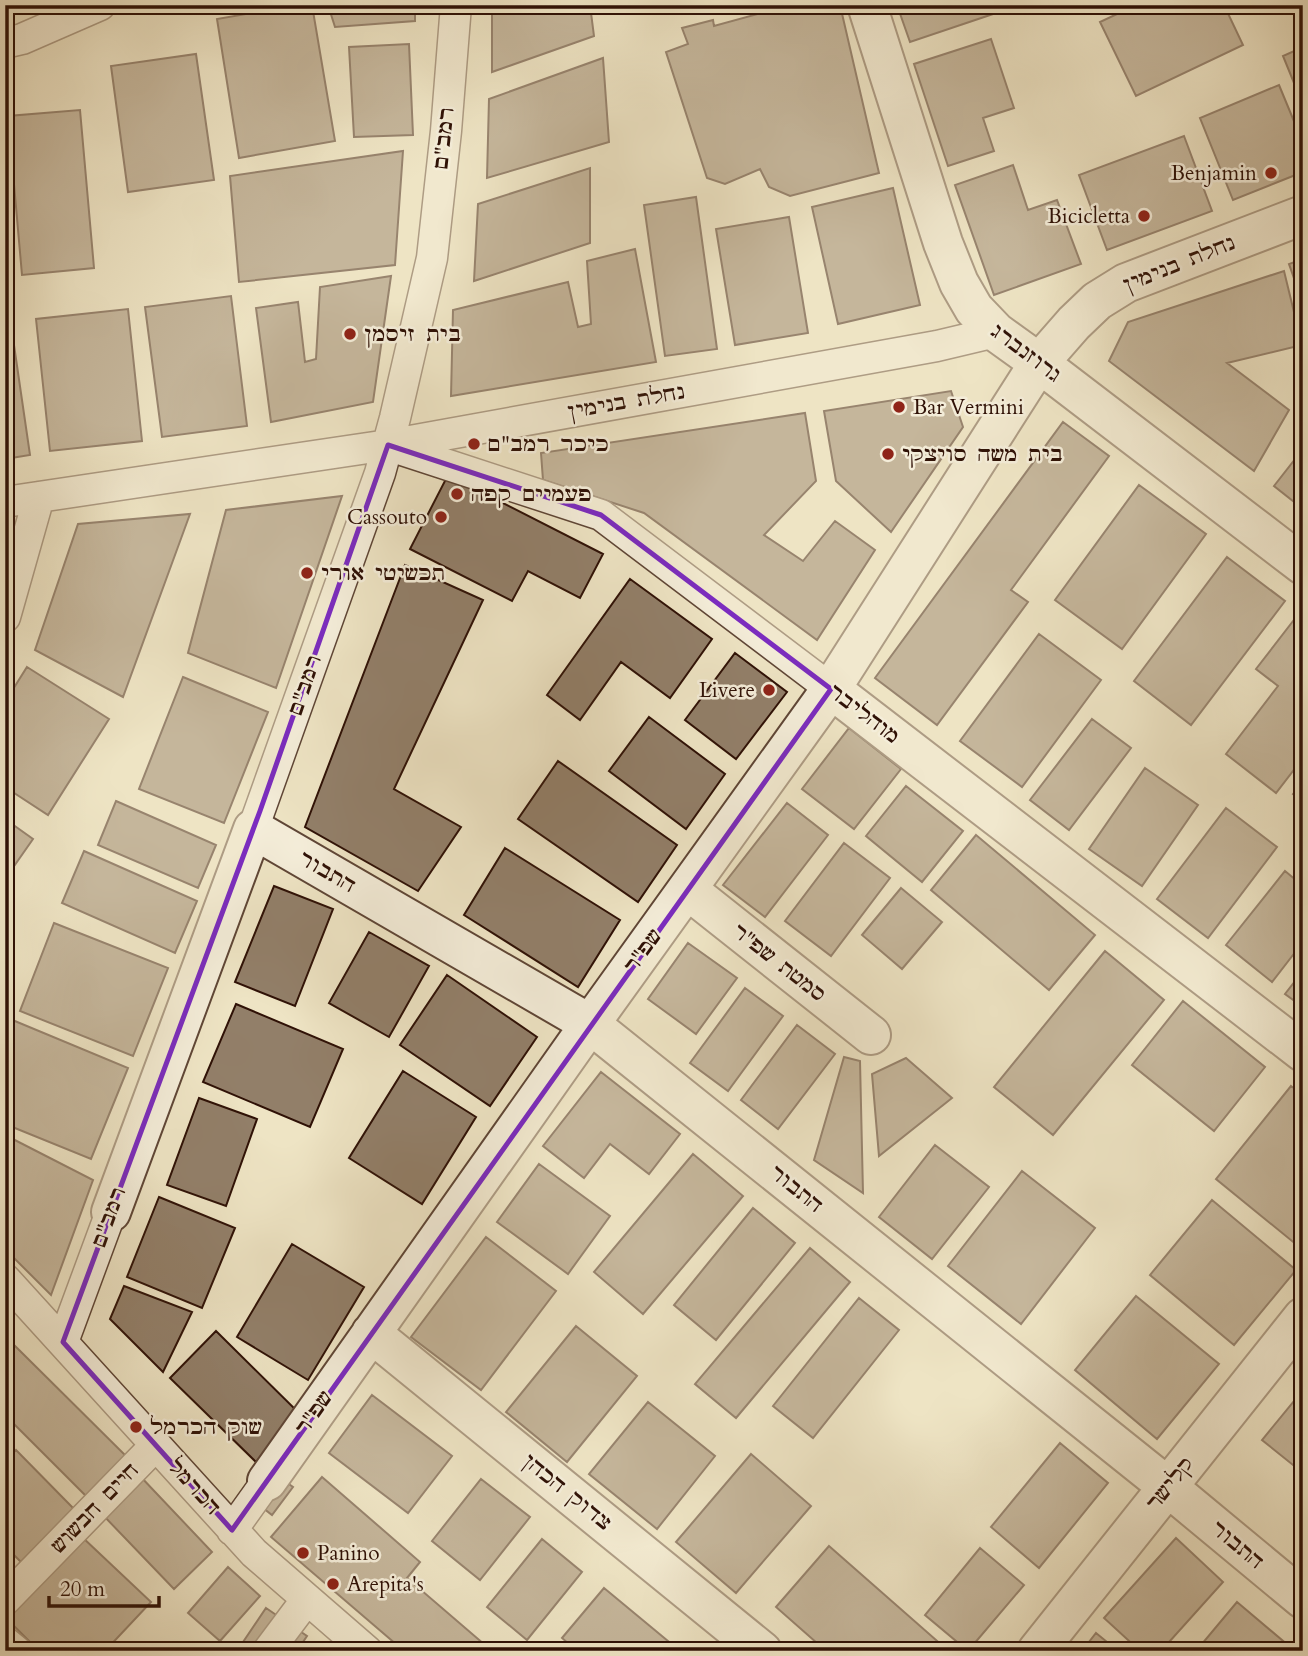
<svg xmlns="http://www.w3.org/2000/svg" width="1308" height="1656" font-family="Cardo,'Frank Ruhl Libre',serif">
<style>
.building{fill:#927f69;stroke:#2f1106;stroke-width:2}
.lines{fill:none;stroke-linecap:round;stroke-linejoin:round}
.pedestrian-casing{stroke:#5f4636;stroke-width:33}
.minor-casing{stroke:#5f4636;stroke-width:42}
.pedestrian{stroke:#f4edd9;stroke-width:30}
.minor{stroke:#f4edd9;stroke-width:38}
.marked{fill:none;stroke:#7b2cbf;stroke-width:5;stroke-linejoin:round}
.poi-dot{fill:#8f2418;stroke:#f4edd9;stroke-width:2.5}
.labels{text-anchor:middle;dominant-baseline:central;stroke-width:5;stroke-linejoin:round;paint-order:stroke}
.street-label{font-size:21px;fill:#2f1106;stroke:#f4edd9}
.poi-label{font-size:21px;fill:#2f1106;stroke:#f4edd9;text-anchor:start}
</style>
<rect width="100%" height="100%" fill="#eee4c4"/>
<filter id="stains"><feTurbulence type="fractalNoise" baseFrequency=".00286" numOctaves="4"/><feColorMatrix values="0 0 0 0 .2 0 0 0 0 .09 0 0 0 0 .02 0 0 0 .5 -.17"/></filter>
<radialGradient id="worn" r=".72"><stop offset=".6" stop-color="#630" stop-opacity="0"/><stop offset="1" stop-color="#630" stop-opacity=".3"/></radialGradient>
<path class="building" d="M299 5H312L335 141 239 158 217 19Z
M328 5H415V21L335 27Z
M492 5H590L594 36 492 72Z
M790 5H840L879 173 790 196 769 187 760 169 725 184 707 178 666 52 688 44 682 28 713 20 714 26Z
M897 5H1020L910 42Z
M1136 5H1224L1243 45 1136 96 1100 22Z
M991 39 1014 108 983 118 994 151 948 166 914 64Z
M409 44 413 135 354 137 349 47Z
M1303 47V105L1283 56Z
M196 54 214 180 128 192 111 66Z
M603 58 609 142 487 178 489 99Z
M1279 85 1303 143V172L1233 200 1200 118Z
M80 110 94 268 22 275 8 116Z
M1184 136 1212 211 1107 250 1079 175Z
M403 151 395 265 239 282 230 176Z
M1013 165 1028 210 1057 200 1081 264 994 295 955 185Z
M590 168V243L474 281 478 204Z
M893 188 920 305 838 324 812 207Z
M696 197 717 349 665 356 644 205Z
M789 217 808 333 735 345 716 229Z
M635 249 656 362 451 396 453 310 568 282 578 327 591 324 587 261Z
M1303 259V304L1289 264Z
M1284 271 1302 345 1227 363 1289 410 1254 471 1109 361 1128 322Z
M391 276 373 402 271 422 256 308 298 302 305 362 316 359 320 287Z
M231 296 247 426 162 437 145 307Z
M5 297H7L30 455 5 459Z
M128 309 142 441 50 451 36 319Z
M951 391 963 427 891 532 836 481 824 411Z
M805 413 816 481 764 535 803 561 835 521 875 550 817 640 644 513 543 480 541 453Z
M1063 422 1109 456 1011 590 1028 602 937 725 875 678Z
M1303 449V509L1274 486Z
M448 475 603 554 580 598 528 571 512 601 410 549Z
M1139 485 1206 534 1122 649 1055 600Z
M342 496 276 688 188 653 226 510Z
M190 514 123 697 35 650 78 524Z
M1227 557 1285 601 1191 725 1134 681Z
M405 565 483 600 394 789 461 827 418 891 305 827Z
M630 579 712 639 670 698 621 662 580 720 547 695Z
M1300 612 1303 614V758L1276 793 1226 754 1278 686 1256 669Z
M1039 634 1101 680 1022 787 960 741Z
M735 653 787 692 736 759 685 720Z
M27 667 109 719 48 815 5 787V702Z
M183 677 268 712 224 823 139 789Z
M649 717 725 774 686 829 609 771Z
M1092 719 1131 748 1069 830 1030 800Z
M849 728 901 769 854 829 802 789Z
M558 761 677 845 638 902 518 819Z
M1145 768 1198 805 1142 886 1089 849Z
M1303 782V802L1293 794Z
M906 786 963 831 922 882 866 836Z
M116 801 216 845 198 888 98 845Z
M787 803 828 835 765 917 723 885Z
M1226 808 1277 847 1208 938 1157 899Z
M5 819 33 839 5 879Z
M976 835 1095 935 1049 990 931 890Z
M844 843 890 878 831 956 785 921Z
M505 848 620 920 578 987 464 915Z
M84 851 197 901 175 953 62 903Z
M1285 871 1303 886V942L1272 982 1226 945Z
M274 886 333 909 295 1006 235 982Z
M901 888 942 922 902 969 862 935Z
M54 923 168 968 133 1056 20 1011Z
M369 932 429 966 389 1037 329 1003Z
M688 943 737 978 696 1034 648 999Z
M1105 951 1164 1000 1053 1135 994 1087Z
M1303 971V1007L1285 994Z
M447 975 537 1037 490 1106 400 1045Z
M745 988 783 1016 728 1091 690 1063Z
M1183 1001 1265 1067 1214 1131 1132 1065Z
M236 1004 343 1049 310 1127 203 1082Z
M10 1019 128 1068 91 1159 5 1124V1030Z
M797 1025 835 1054 778 1129 741 1100Z
M844 1057 860 1061 863 1193 814 1160Z
M906 1058 952 1098 879 1156 872 1074Z
M403 1071 476 1117 422 1204 349 1158Z
M601 1072 680 1134 649 1174 610 1144 584 1178 543 1146Z
M1291 1086 1303 1095V1250L1216 1179Z
M199 1098 257 1119 226 1206 167 1185Z
M5 1135 93 1180 51 1295 5 1249Z
M935 1145 989 1187 932 1259 879 1217Z
M693 1154 743 1196 643 1314 594 1272Z
M539 1164 610 1216 568 1274 497 1222Z
M1022 1171 1095 1228 1021 1324 948 1266Z
M159 1197 235 1228 202 1308 127 1277Z
M1212 1200 1296 1270 1234 1345 1150 1275Z
M753 1208 795 1243 716 1340 674 1305Z
M486 1237 556 1291 481 1390 411 1337Z
M292 1244 364 1287 308 1380 237 1337Z
M810 1248 850 1282 736 1418 695 1384Z
M124 1286 192 1312 163 1372 110 1319Z
M1136 1296 1219 1364 1157 1439 1075 1370Z
M859 1298 899 1330 813 1438 773 1406Z
M576 1326 637 1376 567 1462 506 1412Z
M216 1331 302 1416 256 1462 170 1378Z
M5 1336 131 1461 91 1501 5 1415V1396L13 1388 5 1380Z
M1303 1390V1473L1262 1440Z
M372 1395 452 1456 408 1513 329 1453Z
M648 1402 715 1456 657 1529 589 1474Z
M1060 1443 1108 1483 1039 1568 991 1527Z
M16 1450 76 1511 22 1563 5 1546V1461Z
M751 1454 811 1506 736 1593 676 1542Z
M140 1476 212 1552 174 1589 101 1513Z
M279 1477 293 1487 272 1515 258 1504Z
M322 1477 420 1562 407 1578 492 1651H404L271 1537Z
M481 1479 530 1517 480 1580 432 1541Z
M81 1536 151 1602 105 1651H39L5 1617Z
M1176 1538 1223 1582 1161 1651H1140L1104 1618Z
M542 1539 582 1572 527 1640 487 1607Z
M829 1546 944 1647 940 1651H826L776 1607Z
M980 1548 1024 1585 968 1651 925 1615Z
M228 1567 260 1596 220 1641 188 1613Z
M604 1588 680 1651H577L562 1638Z
M1237 1602 1295 1651H1196Z
M266 1608 307 1636 297 1651H237Z
M1096 1633 1118 1651H1082Z"/>
<g class="lines">
<g class="pedestrian-casing">
<path id="pedestrian" d="M5 43 22 39 100 5
M393 447 601 515 831 689
M5 502 388 445 937 346 996 332
M5 617 39 497
M253 829 380 473 395 418 432 258 446 131 456 5
M5 1279 254 1553 367 1651
M63 1342 111 1212
M232 1530 267 1481
M5 1600 156 1445
M5 1642 16 1651
M268 1651 307 1599"/>
</g>
<g class="minor-casing">
<path id="minor" d="M867 5 943 243 959 283 974 309 996 332 1039 363 1303 565
M831 689 1303 1052
M688 890 871 1035
M111 1212 253 829 590 1024 1168 1487 1303 1599
M371 1333 762 1651
M267 1481 590 1024 831 689 1039 363 1074 323 1097 301 1126 283 1303 215
M1037 1651 1303 1317"/>
</g>
<use href="#pedestrian" class="pedestrian"/>
<use href="#minor" class="minor"/>
</g>
<path d="M0 0H1308V1656H0ZM388 445 601 515 831 689 232 1530 63 1342 260 811Z" fill="#eee4c4" fill-opacity=".55" fill-rule="evenodd"/>
<path class="marked" d="M388 445 601 515 831 689 232 1530 63 1342 260 811Z"/>
<g class="poi-dot">
<circle cx="1271" cy="173" r="7"/>
<circle cx="1144" cy="216" r="7"/>
<circle cx="350" cy="334" r="7"/>
<circle cx="899" cy="407" r="7"/>
<circle cx="474" cy="444" r="7"/>
<circle cx="888" cy="454" r="7"/>
<circle cx="457" cy="494" r="7"/>
<circle cx="441" cy="517" r="7"/>
<circle cx="307" cy="573" r="7"/>
<circle cx="769" cy="690" r="7"/>
<circle cx="136" cy="1427" r="7"/>
<circle cx="303" cy="1553" r="7"/>
<circle cx="333" cy="1584" r="7"/>
</g>
<g class="labels">
<g class="street-label">
<text transform="translate(444 138) rotate(-84)">רמב"ם</text>
<text transform="translate(1179 264) rotate(-22)">נחלת בנימין</text>
<text transform="translate(1026 353) rotate(37)">גרוזנברג</text>
<text transform="translate(626 402) rotate(-10)">נחלת בנימין</text>
<text transform="translate(305 685) rotate(-71)">רמב"ם</text>
<text transform="translate(864 714) rotate(37)">מוהליבר</text>
<text transform="translate(327 872) rotate(30)">התבור</text>
<text transform="translate(643 951) rotate(-54)">שפ"ר</text>
<text transform="translate(779 963) rotate(38)">סמטת שפ"ר</text>
<text transform="translate(796 1189) rotate(39)">התבור</text>
<text transform="translate(109 1217) rotate(-70)">רמב"ם</text>
<text transform="translate(314 1413) rotate(-55)">שפ"ר</text>
<text transform="translate(1170 1484) rotate(-51)">קלישר</text>
<text transform="translate(194 1487) rotate(48)">הכרמל</text>
<text transform="translate(567 1492) rotate(39)">צדוק הכהן</text>
<text transform="translate(95 1508) rotate(-46)">חיים חבשוש</text>
<text transform="translate(1237 1545) rotate(40)">התבור</text>
</g>
<g class="poi-label">
<text x="1257" y="173" text-anchor="end">Benjamin</text>
<text x="1130" y="216" text-anchor="end">Bicicletta</text>
<text x="364" y="334">בית זיסמן</text>
<text x="913" y="407">Bar Vermini</text>
<text x="488" y="444">כיכר רמב"ם</text>
<text x="902" y="454">בית משה סויצקי</text>
<text x="471" y="494">פעמיים קפה</text>
<text x="427" y="517" text-anchor="end">Cassouto</text>
<text x="321" y="573">תכשיטי אורי</text>
<text x="755" y="690" text-anchor="end">Livere</text>
<text x="150" y="1427">שוק הכרמל</text>
<text x="317" y="1553">Panino</text>
<text x="347" y="1584">Arepita's</text>
</g>
</g>
<rect width="1308" height="1656" fill="none" stroke="#eee4c4" stroke-width="28"/>
<rect x="7" y="7" width="1294" height="1642" fill="none" stroke="#2f1106" stroke-width="3.5"/>
<rect x="14" y="14" width="1280" height="1628" fill="none" stroke="#2f1106" stroke-width="2"/>
<path d="M49 1596v10h110v-10" fill="none" stroke="#2f1106" stroke-width="3.5"/>
<text x="60" y="1596" font-size="21" fill="#2f1106" stroke="#f4edd9" stroke-width="5" paint-order="stroke">20 m</text>
<rect width="100%" height="100%" filter="url(#stains)"/>
<rect width="100%" height="100%" fill="url(#worn)"/>
</svg>
